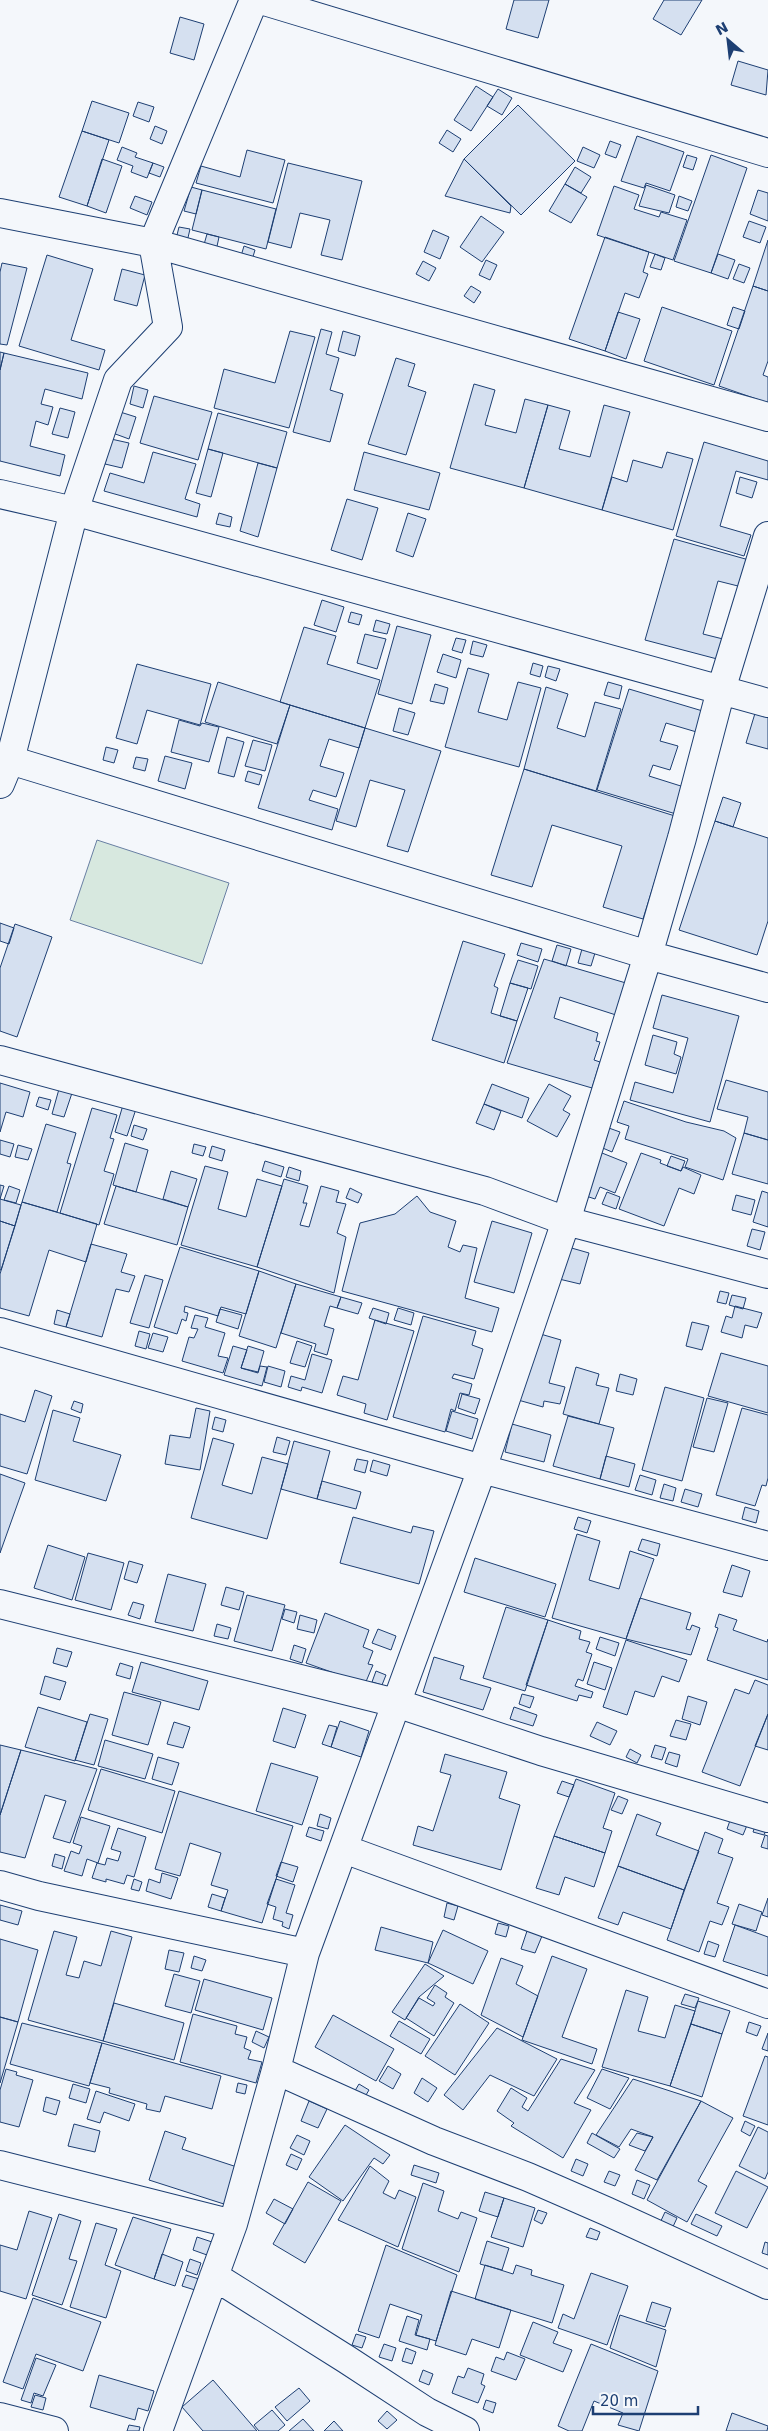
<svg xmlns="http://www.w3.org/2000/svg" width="768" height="2431" font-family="'DejaVu Sans',sans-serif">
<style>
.green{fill:#d7e8df;stroke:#687fa3}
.building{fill:#d5e0f0;stroke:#1d3f73}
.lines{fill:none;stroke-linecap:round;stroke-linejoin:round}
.minor-casing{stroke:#1d3f73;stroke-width:30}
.minor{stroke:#f4f7fb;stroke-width:28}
</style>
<rect width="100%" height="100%" fill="#f4f7fb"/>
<path class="green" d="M97 840 229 883 202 964 70 920Z"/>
<path class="building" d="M514 0H549L538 38 506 29Z
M664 0H702L681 35 653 19Z
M180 17 204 24 194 60 170 53Z
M738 61 768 70 766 95 731 85Z
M476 86 493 97 471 131 454 120Z
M498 89 512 98 502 115 487 106Z
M92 101 129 113 119 143 82 131Z
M138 102 154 107 149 122 133 116Z
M518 105 575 161 521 215 464 159Z
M155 126 167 131 162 144 150 139Z
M447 130 461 139 453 152 439 143Z
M82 131 109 140 87 206 59 197Z
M637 136 684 152 670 191 646 183 644 188 621 181Z
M610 141 621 145 616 158 605 154Z
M122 147 137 153 135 157 153 163 147 178 131 172 133 166 117 160Z
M583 147 600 155 594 168 577 161Z
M247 150 285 160 273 203 196 183 201 166 240 177Z
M687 155 697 158 693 170 683 167Z
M711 155 747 168 711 273 674 261Z
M102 159 122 166 106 213 87 206Z
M464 159 511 206 510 213 445 196Z
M153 163 164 167 160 177 149 173Z
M288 163 362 181 342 260 321 255 330 220 300 213 291 248 268 242Z
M575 167 591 177 581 193 565 184Z
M565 184 587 197 571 223 549 211Z
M646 185 675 195 669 213 639 206Z
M614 186 639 195 634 209 659 217 661 212 687 220 673 260 597 235Z
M191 187 202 190 196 214 184 211Z
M202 190 276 209 266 249 192 230Z
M758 190 768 193V221L750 214Z
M135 196 152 202 147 215 130 208Z
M679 196 692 201 688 211 676 207Z
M481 216 504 232 482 262 460 247Z
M749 221 766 227 760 243 743 237Z
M179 227 190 229 187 242 176 239Z
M433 230 449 237 440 259 424 252Z
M207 234 219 237 216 251 203 248Z
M605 237 649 252 643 272 648 274 639 298 625 293 605 351 569 339Z
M768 240V291L753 286Z
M244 246 255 250 252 260 241 256Z
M655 254 665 258 661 270 650 267Z
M718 254 735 260 728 279 711 273Z
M47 255 93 269 71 340 105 350 99 370 19 346Z
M486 260 497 265 490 280 479 275Z
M423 261 436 268 429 281 416 274Z
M2 263 27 268 7 345 0 344V272Z
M739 264 750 268 744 283 733 279Z
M122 269 145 275 137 306 114 300Z
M471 286 481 292 474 303 464 296Z
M753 286 768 291V361L763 375 768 377V403L719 386Z
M662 307 732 331 714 385 644 361Z
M733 307 745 311 739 329 727 325Z
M618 312 640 319 626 359 605 351Z
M321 329 332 332 326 354 339 358 330 390 343 394 330 442 293 432Z
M290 331 315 337 289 428 214 408 224 369 275 383Z
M343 331 360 336 355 356 338 351Z
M0 352 4 353 0 370Z
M4 353 88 373 82 399 45 389 41 404 53 407 48 425 36 421 30 446 65 455 60 476 0 461V370Z
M396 358 415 364 408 386 426 392 406 455 368 444Z
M474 384 495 390 485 425 516 433 525 399 548 405 524 488 450 468Z
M134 386 148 390 143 408 130 404Z
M154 396 212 412 198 460 140 443Z
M548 405 570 411 559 449 590 457 604 405 630 412 602 510 524 488Z
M60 408 75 412 68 438 52 434Z
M117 411 136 417 129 439 110 432Z
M218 413 287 432 277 468 208 449Z
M111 439 129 443 122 468 105 464Z
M704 442 768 461V480L736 471 720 526 751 535 744 556 676 536Z
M208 449 223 453 211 497 196 493Z
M153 452 196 464 185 499 200 504 197 517 104 491 110 473 144 483Z
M364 452 440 473 429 510 354 490Z
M667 452 693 459 673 530 602 510 612 477 627 482 633 460 662 468Z
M258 463 277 468 258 537 240 531Z
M740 477 757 482 752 498 736 493Z
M347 499 378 508 362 560 331 550Z
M219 513 232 517 230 527 216 524Z
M408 513 426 519 413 557 396 551Z
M674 539 749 560 742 587 718 581 703 634 727 640 721 660 645 640Z
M322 600 344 607 336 632 314 625Z
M351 612 362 615 359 625 348 622Z
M376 620 390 624 387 634 373 631Z
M397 626 431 635 412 704 378 694Z
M304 627 336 636 327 664 380 680 365 728 280 702Z
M365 634 386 639 377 669 357 663Z
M456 638 466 640 462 653 452 650Z
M473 641 487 645 483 657 470 654Z
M443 654 461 660 456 678 437 672Z
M533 663 543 666 540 677 530 674Z
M137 664 211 684 200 725 147 710 137 744 116 738Z
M548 666 560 669 556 681 545 677Z
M468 668 489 674 478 712 507 720 518 682 541 688 519 767 445 747Z
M218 682 290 705 277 744 205 722Z
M608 682 622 686 619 699 604 695Z
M435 684 448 688 444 704 430 701Z
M546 687 568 694 557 728 585 737 595 702 621 709 596 791 524 769Z
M629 689 706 712 700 733 666 723 660 741 678 746 670 770 653 765 649 776 684 787 676 814 597 790Z
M290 705 365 728 359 748 329 739 320 766 344 773 336 797 313 790 309 800 338 809 332 830 258 808Z
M399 708 415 713 408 735 393 731Z
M756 710 768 713V749L746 743Z
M179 720 200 726 202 723 219 727 209 762 171 752Z
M365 728 441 751 408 852 387 846 405 790 370 780 356 827 336 821Z
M227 737 244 742 234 777 218 773Z
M253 740 272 745 265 771 245 766Z
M106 747 118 750 114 763 103 760Z
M165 756 192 763 185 789 158 781Z
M136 757 148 759 145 771 133 768Z
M524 769 675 816 643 919 603 907 622 846 552 825 532 887 491 875Z
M248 771 262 775 259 785 245 781Z
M723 797 741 803 733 827 715 821Z
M715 821 768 838V921L757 955 679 930Z
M0 923 14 928 9 944 0 941Z
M15 924 52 937 17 1037 0 1031V968Z
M463 941 505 954 494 986 498 988 491 1013 517 1021 504 1063 432 1040Z
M521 943 542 949 538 962 517 955Z
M557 945 571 949 566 966 552 961Z
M582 949 595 953 591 966 578 963Z
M544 959 626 983 616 1015 560 997 554 1018 598 1033 596 1041 600 1042 594 1060 600 1062 592 1088 507 1063Z
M518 960 538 966 531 989 510 983Z
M510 983 528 988 517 1021 500 1016Z
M662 995 739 1016 710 1122 630 1100 635 1082 673 1093 688 1038 653 1028Z
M653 1035 677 1042 674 1054 681 1057 676 1074 645 1065Z
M726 1080 768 1092V1140L744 1133 748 1117 717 1109Z
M0 1083 30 1092 23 1117 6 1112 0 1132Z
M492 1084 529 1098 522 1118 484 1104Z
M549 1084 571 1096 563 1110 570 1114 557 1137 527 1121Z
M59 1089 72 1093 64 1117 52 1114Z
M39 1097 51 1100 48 1110 36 1106Z
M624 1101 686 1122 724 1131 736 1138 723 1180 685 1167 688 1159 625 1139 629 1126 617 1122Z
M484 1104 501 1111 494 1130 476 1123Z
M123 1105 136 1109 127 1136 115 1132Z
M92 1108 117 1115 110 1138 114 1139 104 1171 114 1174 99 1225 60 1213Z
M46 1124 76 1133 67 1163 71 1164 57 1212 22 1202Z
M134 1125 147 1129 143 1140 131 1136Z
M606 1127 620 1132 612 1152 598 1146Z
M744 1133 768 1140V1184L732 1174Z
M0 1140 14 1144 10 1157 0 1154Z
M125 1143 148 1150 136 1192 113 1185Z
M194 1144 206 1147 203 1156 192 1153Z
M18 1145 32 1149 28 1160 15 1157Z
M212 1146 225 1150 222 1161 209 1157Z
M597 1151 627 1163 615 1193 600 1187 595 1199 580 1194Z
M641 1153 661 1160 660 1163 681 1171 683 1167 701 1175 694 1194 679 1188 664 1226 619 1209Z
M671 1156 685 1161 681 1171 667 1166Z
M265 1161 284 1167 281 1177 262 1171Z
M205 1166 228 1172 218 1209 246 1217 257 1179 282 1186 257 1267 181 1245Z
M289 1167 301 1171 299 1181 286 1177Z
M171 1171 197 1179 188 1207 163 1199Z
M284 1179 308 1186 303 1203H307L300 1225 309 1227 321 1186 339 1191 336 1202 346 1204 337 1233 346 1237 334 1293 257 1267Z
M0 1185 4 1186 0 1199Z
M9 1186 20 1190 16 1203 4 1200Z
M116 1186 188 1207 177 1245 104 1224Z
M350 1188 362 1194 358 1203 346 1198Z
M762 1191 768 1193V1227L753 1222Z
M607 1192 620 1197 616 1209 602 1204Z
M736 1195 755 1200 751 1215 732 1210Z
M417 1196 430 1212 456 1221 448 1247 460 1252 463 1245 477 1248 465 1298 499 1308 492 1332 342 1291 360 1223 395 1214Z
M0 1199 21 1205 15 1226 0 1221Z
M22 1202 97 1224 86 1262 49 1250 29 1316 0 1308V1274Z
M0 1221 15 1226 1 1270H0Z
M492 1221 532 1233 514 1293 474 1282Z
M752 1229 765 1232 760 1250 747 1246Z
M91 1244 127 1254 121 1272 135 1276 129 1292 116 1289 102 1337 66 1327Z
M180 1247 259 1271 246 1314 221 1307 218 1316 185 1306 184 1312 188 1313 186 1321 182 1319 177 1334 154 1327Z
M568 1247 589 1253 580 1284 559 1279Z
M259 1271 296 1284 276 1348 239 1336Z
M145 1275 163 1280 149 1328 130 1323Z
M296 1284 341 1297 337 1308 330 1306 324 1326 334 1329 327 1355 314 1351 316 1344 281 1333Z
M720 1291 729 1293 726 1304 717 1302Z
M732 1295 746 1298 743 1309 729 1305Z
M341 1297 362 1303 358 1314 337 1308Z
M735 1306 762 1313 757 1328 745 1325 742 1338 721 1332 726 1316 732 1318Z
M373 1308 389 1313 386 1324 369 1318Z
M398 1308 414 1313 411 1325 394 1320Z
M220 1309 242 1315 238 1329 216 1322Z
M57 1310 70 1314 66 1327 54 1324Z
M195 1315 208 1318 205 1327 225 1333 218 1356 228 1358 223 1373 182 1361 189 1337 194 1338 198 1329 191 1328Z
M423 1316 476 1331 472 1345 483 1349 474 1379 454 1374 452 1378 472 1384 469 1395 460 1393 455 1411 451 1409 445 1432 393 1417Z
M375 1320 414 1331 387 1420 364 1413 366 1404 337 1395 343 1376 358 1380Z
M692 1322 709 1326 702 1350 686 1346Z
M139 1331 150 1334 146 1349 135 1346Z
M153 1333 168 1337 163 1352 148 1348Z
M537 1333 561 1340 549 1383 565 1387 560 1404 544 1401 543 1407 518 1400Z
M297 1341 312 1346 305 1367 290 1363Z
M233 1346 247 1350 241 1368 258 1373 260 1366 267 1367 262 1386 224 1375Z
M248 1346 264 1351 258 1372 241 1368Z
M721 1353 768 1366V1413L708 1396Z
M312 1354 332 1360 322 1393 302 1387 301 1391 288 1387 291 1376 305 1380Z
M268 1366 285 1371 281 1387 264 1382Z
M576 1367 599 1374 596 1385 609 1388 599 1424 563 1414Z
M620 1374 637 1379 633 1395 616 1391Z
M665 1387 704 1398 682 1481 642 1470Z
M35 1390 52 1396 27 1474 0 1466V1414L25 1422Z
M462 1394 480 1399 475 1414 458 1408Z
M707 1398 728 1403 714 1452 693 1447Z
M74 1401 83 1404 81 1413 71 1409Z
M196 1408 210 1411 200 1470 165 1464 170 1435 190 1438Z
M742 1408 768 1415V1478L766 1486 762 1485 755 1506 716 1495Z
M53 1410 80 1418 73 1441 121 1455 106 1501 35 1480Z
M452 1411 478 1419 472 1439 446 1431Z
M568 1416 614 1428 600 1479 553 1466Z
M215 1417 226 1420 223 1432 212 1429Z
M512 1424 551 1435 544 1462 505 1452Z
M277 1437 290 1441 286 1455 273 1452Z
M213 1438 234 1444 222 1485 252 1494 262 1457 288 1464 267 1539 191 1518Z
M294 1441 330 1451 317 1499 281 1489Z
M606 1456 635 1464 629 1487 600 1479Z
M357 1459 368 1461 365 1473 354 1470Z
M373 1460 390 1465 387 1476 370 1471Z
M0 1474 25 1483 0 1553Z
M640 1475 656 1480 652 1495 635 1490Z
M322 1481 361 1492 356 1509 317 1499Z
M664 1484 676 1488 673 1501 660 1498Z
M685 1489 702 1494 698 1507 681 1502Z
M745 1507 759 1511 756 1523 742 1519Z
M353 1517 411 1533 413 1526 434 1531 419 1584 340 1563Z
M578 1517 591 1521 587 1533 574 1529Z
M577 1534 600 1541 589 1580 619 1589 630 1551 654 1559 626 1639 552 1618Z
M642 1539 660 1544 657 1556 638 1550Z
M48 1545 85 1557 72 1600 34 1588Z
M88 1553 124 1563 111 1610 75 1600Z
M475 1558 556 1584 545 1617 464 1592Z
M129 1561 143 1565 137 1583 124 1579Z
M732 1565 750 1571 742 1597 723 1592Z
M168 1574 206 1584 193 1631 155 1622Z
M226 1587 244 1592 239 1610 221 1605Z
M247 1595 285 1605 272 1651 234 1641Z
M640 1598 691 1613 686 1629 690 1630 692 1625 700 1628 691 1655 626 1639Z
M133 1602 144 1605 140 1619 128 1615Z
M506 1607 548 1620 525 1691 483 1678Z
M285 1609 297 1612 294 1623 282 1619Z
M325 1613 369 1630 363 1647 373 1651 368 1664 373 1665 365 1684 306 1663Z
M719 1614 737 1620 733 1630 767 1642 768 1639V1680L707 1660 718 1628 715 1627Z
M300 1615 317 1620 314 1633 297 1629Z
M548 1620 581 1631 579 1639 590 1642 586 1652 592 1654 583 1681 578 1679 575 1686 593 1692 591 1698 579 1695 577 1701 526 1685Z
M217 1624 231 1628 228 1639 214 1636Z
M378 1629 396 1636 391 1650 372 1643Z
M600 1637 619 1643 615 1656 596 1649Z
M626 1640 687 1660 679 1682 662 1676 654 1697 635 1691 627 1715 603 1707Z
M294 1645 306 1649 302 1663 290 1659Z
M57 1648 72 1652 67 1667 53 1663Z
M434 1657 464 1666 460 1679 491 1688 483 1710 423 1692Z
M141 1662 208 1681 199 1710 132 1692Z
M594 1662 612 1668 605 1690 587 1684Z
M120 1663 133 1667 130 1679 116 1675Z
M376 1671 386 1675 382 1685 372 1682Z
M45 1676 66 1682 60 1700 40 1694Z
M755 1680 768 1685V1714L740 1786 702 1772 735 1689 749 1694Z
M124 1692 161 1702 148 1745 112 1735Z
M522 1694 534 1697 530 1708 519 1704Z
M688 1696 707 1702 700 1725 682 1719Z
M38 1707 87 1722 75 1761 25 1747Z
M514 1707 537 1715 533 1726 510 1719Z
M283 1708 306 1715 295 1748 273 1741Z
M90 1714 108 1719 94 1765 75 1760Z
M768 1714V1750L755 1746Z
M676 1720 691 1724 686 1740 670 1736Z
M340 1721 369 1731 361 1757 331 1747Z
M174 1722 190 1727 183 1748 167 1744Z
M597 1722 617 1731 610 1745 590 1736Z
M329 1725 337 1727 331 1747 322 1744Z
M105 1740 153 1754 145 1779 98 1766Z
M0 1745 21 1750 0 1815Z
M655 1745 666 1748 662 1760 651 1757Z
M630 1749 641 1755 637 1763 626 1757Z
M21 1750 97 1769 70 1843 53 1838 66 1801 45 1795 25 1858 0 1852V1815Z
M669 1752 680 1755 677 1767 665 1763Z
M445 1754 507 1772 499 1798 520 1805 501 1870 413 1845 418 1826 433 1831 451 1775 440 1772Z
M158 1757 179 1763 172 1785 152 1779Z
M271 1763 318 1777 302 1825 256 1811Z
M101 1769 175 1791 162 1833 88 1810Z
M576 1779 615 1793 603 1828 612 1831 605 1853 554 1836Z
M562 1781 574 1785 569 1797 557 1793Z
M179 1791 293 1826 262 1923 221 1911 228 1890 211 1885 221 1853 190 1843 180 1876 155 1869Z
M618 1796 628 1800 622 1814 611 1810Z
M733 1812 750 1818 743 1835 727 1829Z
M320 1814 331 1818 328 1829 317 1826Z
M637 1814 661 1823 656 1835 699 1851 684 1890 618 1866Z
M81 1817 110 1826 98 1863 87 1859 82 1876 64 1871 71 1851 79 1854 82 1846 73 1843Z
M758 1818 768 1825 764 1835 753 1832Z
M309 1827 324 1831 321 1841 306 1836Z
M118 1828 146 1837 134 1877 127 1875 124 1884 106 1879V1882L92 1878 97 1863 105 1865 107 1858 118 1861 121 1852 111 1849Z
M705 1832 723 1839 718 1853 733 1858 717 1903 729 1907 722 1925 710 1921 699 1952 667 1940Z
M765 1835 768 1836V1849L761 1847Z
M554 1836 605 1853 594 1887 565 1877 559 1895 536 1888Z
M55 1854 65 1857 62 1869 52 1866Z
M281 1862 298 1867 293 1882 276 1876Z
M618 1866 684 1890 671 1929 623 1912 618 1925 598 1918Z
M162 1873 178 1878 171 1899 146 1891 149 1879 160 1883Z
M134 1879 142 1882 139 1891 131 1889Z
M276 1879 295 1885 286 1913 293 1915 289 1929 282 1926 283 1922 273 1919 276 1907 267 1904Z
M212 1894 225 1898 221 1911 208 1907Z
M768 1898V1917L762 1915Z
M447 1903 458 1906 454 1920 444 1917Z
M739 1904 762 1912 756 1931 732 1924Z
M0 1905 22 1911 18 1925 0 1920Z
M498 1923 509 1926 506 1937 495 1934Z
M735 1925 768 1937V1976L723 1961Z
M381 1927 433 1942 428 1963 375 1950Z
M443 1930 488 1951 473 1984 428 1963Z
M54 1931 77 1937 66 1975 79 1978 84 1961 101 1966 111 1931 132 1937 103 2041 28 2020Z
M527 1931 542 1936 535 1953 521 1949Z
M0 1939 38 1950 18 2022 0 2017Z
M708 1941 719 1945 715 1957 704 1954Z
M169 1950 184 1953 179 1972 165 1969Z
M194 1956 206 1960 202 1971 191 1968Z
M552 1956 587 1969 562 2037 597 2049 592 2064 522 2040Z
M501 1958 523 1966 516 1984 538 1996 523 2037 481 2015Z
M425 1964 444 1976 419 1997 405 2020 392 2012Z
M174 1974 200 1981 191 2013 165 2006Z
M204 1979 272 1998 263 2030 195 2010Z
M435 1985 447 1993 445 1997 454 2003 434 2036 406 2018 419 1998 433 2006 435 2003 427 1998Z
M626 1990 648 1997 638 2031 665 2038 675 2005 695 2011 670 2086 602 2067Z
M685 1994 699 1998 695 2008 681 2004Z
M698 2001 730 2011 722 2034 691 2024Z
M114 2003 184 2023 174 2060 103 2041Z
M460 2004 489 2023 455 2075 425 2056Z
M193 2014 237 2026 235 2034 247 2037 244 2048 251 2051 248 2059 262 2062 256 2083 180 2062Z
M333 2015 394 2049 376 2081 315 2047Z
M0 2017 18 2022 0 2083Z
M399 2021 430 2039 421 2054 390 2036Z
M749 2022 761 2026 757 2036 746 2032Z
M22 2023 102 2043 89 2086 10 2064Z
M691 2024 722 2034 702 2097 670 2086Z
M497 2028 557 2059 534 2096 490 2075 463 2110 444 2095Z
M256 2031 269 2037 264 2048 252 2042Z
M768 2033V2051L762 2049Z
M102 2043 221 2076 212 2109 165 2096 160 2112 146 2109 147 2104 109 2093 110 2088 90 2083Z
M765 2056 768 2057V2125L743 2116Z
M561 2059 595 2070 574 2103 591 2110 563 2158 511 2126 514 2123 497 2111 511 2088 527 2098 522 2107 528 2111Z
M388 2066 401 2074 393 2089 379 2081Z
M6 2069 17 2072 16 2075 33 2080 19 2127 0 2122V2090Z
M602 2069 629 2078 610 2109 587 2098Z
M422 2078 437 2088 428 2102 414 2093Z
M633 2079 701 2101 657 2180 635 2170 653 2137 631 2129 619 2147 596 2135Z
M238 2083 247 2085 245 2094 236 2092Z
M73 2084 90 2089 86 2103 69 2098Z
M359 2084 369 2090 363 2100 353 2094Z
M96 2091 135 2104 129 2121 104 2112 100 2123 87 2119Z
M46 2097 60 2101 56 2115 43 2111Z
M309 2101 327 2109 318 2128 301 2121Z
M701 2101 733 2118 698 2181 707 2186 687 2222 647 2200Z
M745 2121 755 2126 750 2136 741 2131Z
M74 2124 100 2131 95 2152 68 2146Z
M345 2125 390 2155 383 2164 374 2158 343 2201 309 2177Z
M758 2127 768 2132V2172L765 2179 739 2166Z
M165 2131 186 2138 182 2149 240 2168 227 2205 149 2180Z
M592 2133 620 2149 614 2158 587 2143Z
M637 2133 653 2137 645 2151 629 2145Z
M297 2135 310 2141 304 2155 290 2148Z
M291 2154 302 2159 297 2170 286 2165Z
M576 2159 588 2164 583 2176 571 2171Z
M414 2165 439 2173 436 2183 411 2175Z
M370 2166 389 2181 383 2193 395 2199 399 2190 416 2197 398 2247 338 2220Z
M609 2171 620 2175 615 2186 604 2182Z
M736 2171 768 2187 747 2228 715 2213Z
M637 2180 650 2185 644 2199 632 2194Z
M308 2182 341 2201 305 2263 273 2244Z
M423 2183 444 2191 438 2211 458 2219 461 2212 477 2218 459 2272 402 2249Z
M485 2192 504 2198 498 2217 479 2211Z
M504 2198 535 2208 523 2247 491 2237Z
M274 2199 293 2209 285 2224 266 2213Z
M538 2210 547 2213 542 2224 534 2220Z
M29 2211 52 2218 26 2299 0 2291V2245L17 2250Z
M665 2212 677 2218 671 2231 659 2225Z
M59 2214 81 2221 69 2259 77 2261 62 2305 32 2295Z
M696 2214 722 2226 717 2236 691 2224Z
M133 2217 171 2229 154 2279 115 2265Z
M96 2223 117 2229 105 2265 121 2271 106 2318 70 2307Z
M590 2228 600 2232 597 2240 586 2237Z
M197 2237 212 2242 207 2255 193 2250Z
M487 2241 509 2248 502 2270 480 2264Z
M765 2242 768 2243V2255L762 2253Z
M386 2245 457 2275 436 2341 416 2335 422 2315 390 2304 379 2338 358 2331Z
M162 2254 183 2262 175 2286 154 2279Z
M190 2259 201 2263 197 2275 186 2271Z
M485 2265 513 2274 516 2265 532 2270 531 2275 564 2285 552 2323 475 2299Z
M591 2273 628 2286 607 2345 558 2328 563 2314 574 2319Z
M186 2275 199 2279 195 2290 182 2286Z
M451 2291 511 2310 499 2348 472 2339 466 2355 435 2345Z
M33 2298 101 2322 83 2371 36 2354 23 2389 3 2382Z
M652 2302 671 2308 665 2327 646 2321Z
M620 2315 666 2330 656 2367 610 2348Z
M407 2316 419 2320 415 2335 430 2339 427 2350 399 2341Z
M533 2322 558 2332 553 2343 572 2350 563 2372 520 2355Z
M356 2334 366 2337 362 2348 352 2345Z
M384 2344 396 2348 392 2361 379 2357Z
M591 2344 658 2371 639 2431 618 2425 623 2413 594 2401 582 2431H569L558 2426Z
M406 2348 416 2352 412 2364 402 2361Z
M507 2352 525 2359 516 2380 491 2371 496 2357 504 2360Z
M36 2358 56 2365 43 2396 34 2393 31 2403 21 2400Z
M468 2368 484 2374 481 2384 485 2386 478 2403 452 2393 458 2376 464 2378Z
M423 2370 433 2374 429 2385 419 2381Z
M99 2375 154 2391 148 2411 138 2408 135 2420 90 2407Z
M213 2380 257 2431H203L182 2407Z
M299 2388 310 2401 287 2421 275 2407Z
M35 2395 46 2398 43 2410 31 2407Z
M486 2400 496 2403 493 2413 483 2409Z
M272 2410 285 2425 278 2431H259L254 2425Z
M387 2411 397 2420 387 2429 378 2421Z
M732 2413 768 2426 767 2431H726Z
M303 2419 314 2431H289Z
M334 2421 343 2431H324Z
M129 2425 140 2427 139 2431H127Z"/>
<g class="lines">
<g class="minor-casing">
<path id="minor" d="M261 0 768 153
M0 213 153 243 768 417
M0 494 74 511 768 703
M0 759 10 760 648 955 768 988
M0 784 10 760 74 511 118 380 168 327 153 243 254 0
M0 1060 485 1191 566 1221 768 1274
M0 1332 482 1469 768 1546
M0 1604 396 1703 541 1751 768 1818
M344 1849 768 2004
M0 1885 39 1896 305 1953
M276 2070 434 2141 528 2177 606 2211 768 2285
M0 2165 233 2224
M214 2276 346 2359 427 2412 465 2431
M0 2417 54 2431
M158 2431 233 2224 276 2070 305 1953 482 1469 566 1221 648 955 682 838 721 690 768 536"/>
</g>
<use href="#minor" class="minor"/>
</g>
<g transform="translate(728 40) rotate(332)" stroke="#f4f7fb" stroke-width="4" paint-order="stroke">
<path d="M0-4L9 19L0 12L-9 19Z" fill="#1d3f73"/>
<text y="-8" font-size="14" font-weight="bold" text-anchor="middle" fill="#1d3f73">N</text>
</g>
<path d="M593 2406v8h105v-8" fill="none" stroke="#1d3f73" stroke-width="2.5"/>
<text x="600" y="2406" font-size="15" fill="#1d3f73" stroke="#f4f7fb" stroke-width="4" paint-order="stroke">20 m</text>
</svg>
